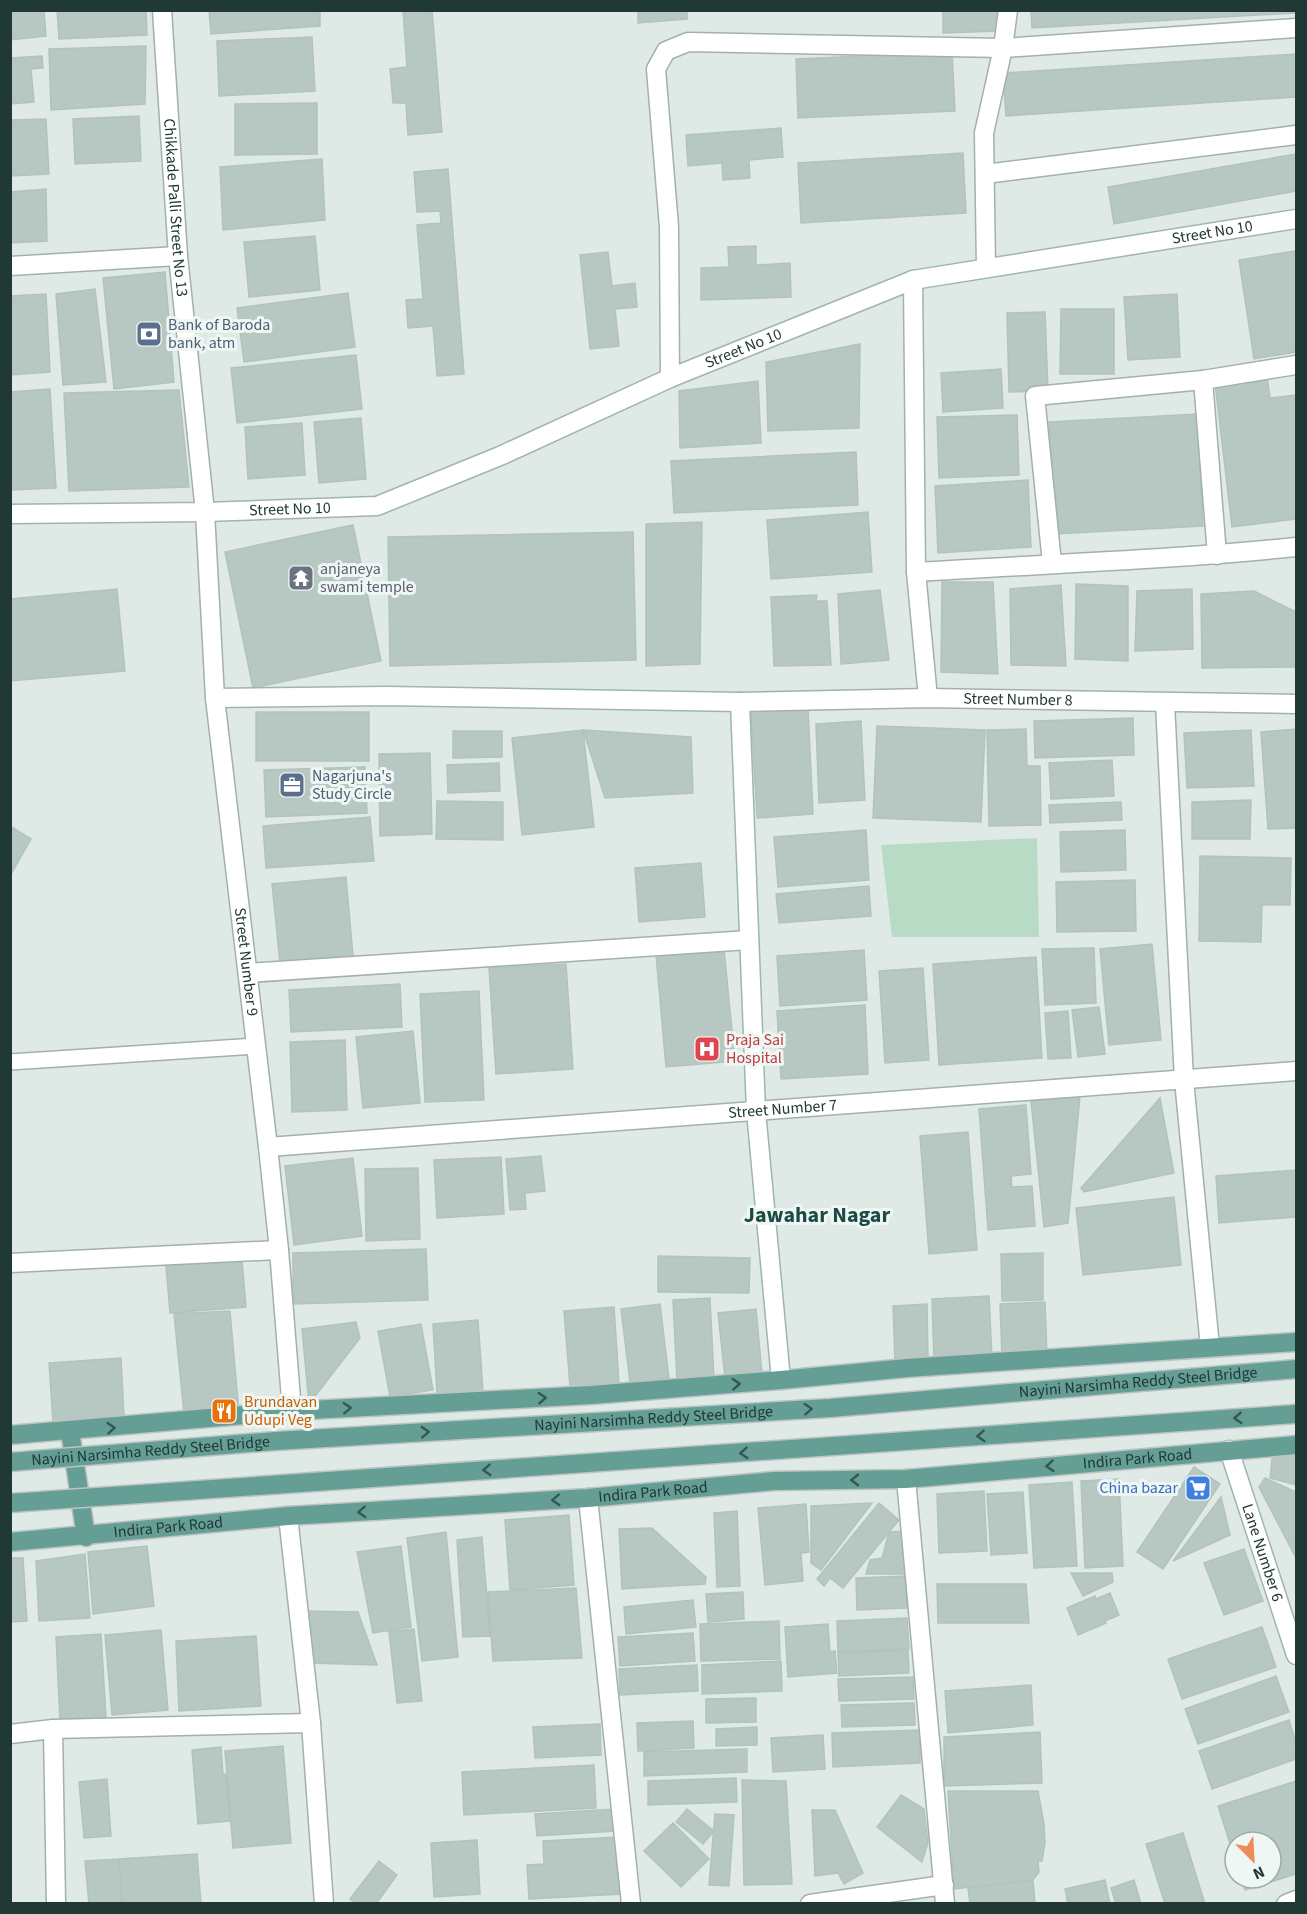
<svg xmlns="http://www.w3.org/2000/svg" width="1307" height="1914" font-family="'Source Sans 3',sans-serif">
<style>
.green{fill:#b8dbc5}
.building{fill:#b7c7c2;stroke:#b2c3be;stroke-width:1.5}
.lines{fill:none;stroke-linecap:round;stroke-linejoin:round}
.lane-casing{stroke:#a2b1ad;stroke-width:18}
.street-casing{stroke:#a2b1ad;stroke-width:21}
.secondary-casing{stroke:#9fb5af;stroke-width:21}
.primary-casing{stroke:#bcc4c2;stroke-width:21}
.lane{stroke:#fff;stroke-width:15}
.street{stroke:#fff;stroke-width:18}
.secondary{stroke:#fff;stroke-width:18}
.primary{stroke:#649e95;stroke-width:18}
.primary-bridge-casing{stroke:#bcc4c2;stroke-width:21;stroke-linecap:butt}
.primary-bridge{stroke:#649e95;stroke-width:18}
.oneway{stroke:#355752}
.labels{text-anchor:middle;dominant-baseline:central;stroke-width:6;stroke-linejoin:round;paint-order:stroke}
.street-label{font-size:16px;fill:#213935;stroke:#eff7f4}
.service-label{font-size:16px;fill:#4e5e75;stroke:#eff7f4;text-anchor:start}
.worship-label{font-size:16px;fill:#5b616d;stroke:#eff7f4;text-anchor:start}
.health-label{font-size:16px;fill:#be3a42;stroke:#eff7f4;text-anchor:start}
.food-label{font-size:16px;fill:#c56008;stroke:#eff7f4;text-anchor:start}
.shop-label{font-size:16px;fill:#366cbe;stroke:#eff7f4;text-anchor:end}
.district-label{font-size:22px;font-weight:bold;fill:#1d4a44;stroke:#eff7f4}
</style>
<rect width="100%" height="100%" fill="#dfeae6"/>
<path class="green" d="M1037 838 1039 937H892L881 845Z"/>
<path class="building" d="M10 10H44L46 36 10 40Z
M57 10H146L147 35 59 39Z
M209 10H320V26L211 34Z
M403 10H432L442 132 408 135 406 103H393L390 69 407 67Z
M638 10H687V19L638 23Z
M943 10H998V31L943 33Z
M1031 10H1296V13L1032 28Z
M312 37 315 91 219 96 217 41Z
M146 46 145 104 51 110 49 49Z
M952 52 955 111 798 118 796 59Z
M1296 54V97L1006 116 1003 73Z
M42 56 43 68 31 69 34 102 10 104V58Z
M317 103V154L235 155V104Z
M139 116 141 161 75 164 73 119Z
M46 119 49 174 10 176V120Z
M781 128 783 157 749 160 750 178 723 180 722 163 688 166 686 135Z
M963 153 966 213 801 223 798 163Z
M1296 154V191L1114 224 1108 187Z
M322 159 325 220 223 230 220 167Z
M448 169 464 374 437 376 433 326 408 328 406 300 423 299 417 225 441 223 440 211 417 212 414 172Z
M46 189 47 241 10 243V192Z
M315 236 320 290 249 297 244 242Z
M756 246V265L790 263 791 297 701 300V268L729 267 728 247Z
M1296 251V352L1254 359 1239 260Z
M608 252 612 286 635 283 637 307 615 309 619 346 590 349 580 255Z
M165 272 174 382 114 389 103 278Z
M95 289 106 382 63 385 56 294Z
M348 293 355 347 244 362 237 308Z
M46 294 50 372 10 375V296Z
M1177 294 1180 357 1128 360 1124 297Z
M1061 309H1114V374H1060Z
M1045 312 1048 391 1009 392 1007 313Z
M860 344 859 428 768 431 766 362Z
M356 355 362 409 237 423 231 368Z
M1001 369 1003 408 943 412 941 373Z
M1267 376 1270 398 1296 395V519L1232 527 1215 383Z
M758 381 761 443 680 448 679 391Z
M50 389 56 488 10 490V392Z
M179 390 189 487 69 491 64 393Z
M1198 414 1203 526 1055 534 1049 422Z
M1017 415 1019 475 939 478 937 417Z
M361 418 366 479 319 483 314 422Z
M302 423 305 475 248 479 245 427Z
M856 452 858 505 674 513 671 461Z
M1028 480 1031 547 938 553 935 486Z
M868 512 872 572 771 579 767 520Z
M702 522 700 664 646 666V524Z
M353 525 381 661 253 688 225 552Z
M633 532 636 660 390 666 388 537Z
M942 582H993L998 674 941 672Z
M1076 584 1128 586V661L1075 659Z
M1061 585 1066 666 1011 665 1010 589Z
M117 589 125 671 10 681V599Z
M1192 589 1193 649 1135 651 1137 591Z
M880 590 889 660 841 664 838 594Z
M1254 591 1296 612V667L1202 668 1201 594Z
M817 595 816 601H827L831 665 774 666 771 597Z
M808 707 813 814 757 818 751 711Z
M256 712H369V761H256Z
M1133 718 1134 755 1035 758 1034 721Z
M861 721 865 800 819 803 816 724Z
M877 726 985 730 981 822 873 818Z
M1026 729 1027 766H1040L1041 825 989 826 987 730Z
M1296 729V828L1268 829 1261 732Z
M583 730 594 827 522 835 512 738Z
M583 730 691 737 693 793 605 798Z
M1251 730 1254 786 1187 788 1184 733Z
M453 731H502V757L453 758Z
M430 753 432 834 380 836 379 754Z
M1112 760 1114 796 1051 799 1049 763Z
M499 763 500 791 448 793 447 765Z
M365 767 367 813 266 817 264 770Z
M1251 800 1250 839H1192V802Z
M437 801 503 802V840L436 839Z
M1121 802 1122 820 1050 823 1049 805Z
M370 817 374 861 266 868 263 826Z
M10 826 31 839 10 876Z
M866 830 869 880 778 887 774 837Z
M1125 830 1126 870 1061 872 1060 832Z
M1200 856 1291 858 1290 905H1262L1261 942 1199 941Z
M701 863 705 917 639 922 635 868Z
M346 877 353 956 280 963 272 884Z
M1135 880 1136 931 1057 932 1056 882Z
M869 886 871 916 779 923 776 894Z
M1152 944 1161 1040 1109 1045 1100 949Z
M1094 948 1096 1003 1045 1005 1042 949Z
M724 949 735 1061 666 1067 656 955Z
M864 950 867 1000 780 1006 777 956Z
M1036 957 1042 1058 939 1065 933 964Z
M566 964 573 1069 496 1074 489 968Z
M923 968 929 1060 885 1063 879 971Z
M400 984 402 1027 291 1032 289 990Z
M479 991 484 1100 425 1102 420 994Z
M865 1005 868 1074 781 1079 777 1011Z
M1099 1007 1105 1054 1078 1057 1072 1010Z
M1068 1011 1071 1058 1048 1059 1045 1013Z
M413 1031 420 1103 363 1108 356 1037Z
M345 1040 347 1110 292 1112 290 1042Z
M1080 1096 1068 1223 1044 1227 1031 1101Z
M1160 1098 1174 1173 1084 1192 1081 1188Z
M1026 1105 1031 1174 1011 1176 1012 1187 1032 1186 1035 1226 988 1230 979 1109Z
M968 1132 977 1250 929 1254 920 1136Z
M541 1156 545 1191 525 1193 526 1209 510 1210 506 1159Z
M501 1157 504 1214 437 1218 434 1160Z
M353 1158 362 1236 294 1245 285 1166Z
M418 1168 420 1239 366 1241 365 1169Z
M1296 1170V1217L1219 1223 1216 1176Z
M1174 1197 1181 1265 1083 1275 1076 1208Z
M426 1249 428 1300 293 1304V1253Z
M1043 1253V1300L1002 1301 1001 1254Z
M658 1256 750 1258 749 1293 658 1292Z
M242 1260 246 1307 170 1313 166 1266Z
M989 1296 992 1358 934 1360 932 1299Z
M710 1298 714 1379 677 1381 673 1300Z
M1045 1302 1047 1355 1002 1357 1000 1304Z
M660 1304 669 1378 630 1383 621 1309Z
M927 1304 928 1359 895 1360 893 1306Z
M614 1307 619 1383 570 1387 564 1311Z
M756 1309 762 1374 725 1378 718 1313Z
M230 1311 239 1413 184 1414 174 1314Z
M478 1320 483 1391 437 1394 433 1324Z
M356 1322 360 1338 309 1404 302 1329Z
M421 1324 433 1390 390 1397 378 1331Z
M121 1358 124 1417 53 1422 49 1363Z
M1273 1451 1296 1452V1485L1270 1478Z
M1194 1467 1220 1484 1163 1569 1137 1552Z
M1265 1478 1296 1492V1558L1259 1487Z
M1119 1479 1123 1566 1085 1568 1081 1481Z
M1072 1482 1077 1566 1034 1568 1029 1485Z
M984 1491 987 1551 939 1553 937 1494Z
M1023 1492 1027 1553 991 1555 987 1494Z
M1221 1497 1230 1535 1173 1561Z
M872 1503 821 1570 811 1563V1506Z
M879 1503 899 1520 843 1588 830 1578 824 1586 817 1579Z
M806 1504 809 1552 801 1553 803 1581 765 1585 758 1508Z
M737 1511 740 1586 717 1587 714 1513Z
M569 1515 574 1585 510 1590 505 1520Z
M652 1528 706 1577 705 1584 622 1589 619 1529Z
M906 1531V1574H866L870 1560 882 1558 889 1532Z
M446 1532 458 1657 422 1661 407 1538Z
M482 1537 490 1636 463 1637 457 1540Z
M147 1546 154 1606 93 1614 88 1552Z
M401 1546 411 1627 373 1633 357 1552Z
M1244 1549 1263 1601 1224 1615 1204 1563Z
M85 1554 90 1618 39 1621 36 1561Z
M10 1558H23L27 1621 10 1622Z
M1071 1573H1112L1113 1582 1083 1596Z
M906 1576 907 1608 857 1610 856 1578Z
M937 1584H1026L1029 1623H938Z
M576 1588 582 1658 493 1661 488 1592Z
M743 1592 744 1619 708 1622 706 1594Z
M1110 1593 1119 1615 1105 1621 1106 1623 1078 1635 1067 1608 1095 1596 1096 1599Z
M693 1600 696 1627 626 1634 624 1607Z
M305 1611 358 1612 377 1665 309 1663Z
M907 1618 909 1649 838 1652 837 1621Z
M779 1621 780 1659 701 1661 700 1624Z
M828 1624 830 1652 835 1651 837 1673 788 1677 785 1627Z
M1262 1627 1276 1667 1182 1699 1168 1659Z
M414 1629 422 1701 397 1703 389 1632Z
M161 1630 168 1710 112 1715 105 1635Z
M693 1633 695 1661 620 1666 618 1637Z
M101 1634 106 1718 60 1721 56 1637Z
M256 1636 261 1706 179 1711 176 1641Z
M908 1650 909 1673 839 1676 838 1653Z
M781 1661 782 1691 702 1694V1665Z
M697 1665 698 1691 620 1695 619 1669Z
M1276 1676 1289 1712 1198 1744 1185 1709Z
M913 1677 914 1699 839 1701 838 1679Z
M1031 1685 1033 1725 948 1733 945 1691Z
M756 1698V1722L706 1723V1699Z
M914 1703 915 1725 842 1727 841 1705Z
M1289 1720 1296 1742V1759L1212 1789 1199 1751Z
M693 1721 694 1748 638 1751 637 1723Z
M600 1724 601 1755 535 1758 533 1727Z
M757 1727V1745L716 1746V1729Z
M920 1730V1763L833 1767 832 1733Z
M1040 1732 1042 1783 944 1786V1737Z
M823 1735 825 1769 773 1772 771 1738Z
M283 1746 291 1843 233 1848 225 1751Z
M221 1747 223 1775 226 1774 230 1821 198 1824 192 1750Z
M747 1749V1772L644 1776V1752Z
M594 1765 596 1808 464 1815 462 1772Z
M736 1778 737 1802 648 1805V1781Z
M107 1779 111 1836 84 1838 79 1782Z
M742 1780 786 1781 792 1884 744 1885Z
M1296 1781V1874L1245 1890 1241 1878H1271V1842H1235V1859L1218 1806Z
M948 1791H1038L1044 1824 1045 1843 1042 1861H1038L1039 1872 1033 1880 954 1889Z
M901 1795 924 1809 928 1843 922 1862 877 1827Z
M615 1809 616 1831 537 1836 535 1814Z
M687 1809 714 1831 703 1844 676 1822Z
M812 1810H835L863 1873 844 1884 838 1873 815 1876Z
M715 1814 734 1815 729 1886 709 1885Z
M673 1823 709 1859 681 1887 644 1851Z
M1183 1833 1205 1904H1165L1146 1844Z
M619 1837 622 1894 529 1899 527 1865 544 1864 543 1841Z
M477 1840 480 1894 434 1897 431 1843Z
M197 1854 201 1904H122L119 1859Z
M119 1859 122 1904H89L85 1861Z
M379 1861 397 1875 376 1904H356L350 1899Z
M1033 1880 1035 1904H970L968 1888Z
M1105 1880 1110 1904H1068L1065 1889Z
M1134 1880 1141 1904H1116L1111 1888Z"/>
<g class="lines">
<g class="lane-casing">
<path id="lane" d="M10 1062 256 1046"/>
</g>
<g class="street-casing">
<g id="street">
<path id="s1" d="M162 10 178 256 205 512 215 698 268 1147 279 1250 292 1411"/>
<path d="M985 174 1296 135"/>
<path d="M10 266 178 256"/>
<path d="M986 268 984 133 1003 48 1008 10"/>
<path d="M913 280 916 572"/>
<path d="M670 378 669 227 656 69 666 51 688 42 1003 48 1296 28"/>
<path d="M1203 380 1217 555"/>
<path d="M1052 563 1035 396 1203 380 1296 365"/>
<path d="M928 698 916 572C1043 564 1170 560 1296 547"/>
<path id="s2" d="M740 702 928 698 1296 704"/>
<path d="M1165 703 1184 1080 1210 1347"/>
<path d="M248 973 749 940"/>
<path id="s3" d="M268 1147 1296 1071"/>
<path d="M10 1263 279 1250"/>
<path d="M906 1479 945 1904"/>
<path d="M588 1498 631 1904"/>
<path d="M288 1516 311 1723 324 1904"/>
<path d="M53 1729 56 1904"/>
<path d="M10 1734 53 1729 311 1723"/>
<path d="M810 1904 944 1885"/>
<path d="M1286 1904 1296 1900"/>
</g>
</g>
<g class="secondary-casing">
<g id="secondary">
<path id="s4" d="M10 514 205 512 377 506 500 456 670 378 913 280 1296 219"/>
<path d="M215 698 387 696 740 702 756 1111 781 1380"/>
<path id="s5" d="M1229 1450 1296 1655"/>
</g>
</g>
<g class="primary-casing">
<g id="primary">
<path d="M70 1431 86 1537"/>
<path d="M10 1435 292 1411 591 1395 781 1380 907 1368 1296 1342"/>
<path id="s6" d="M10 1542 288 1516 588 1498 774 1481 906 1479 1296 1445"/>
</g>
</g>
<use href="#lane" class="lane"/>
<use href="#street" class="street"/>
<use href="#secondary" class="secondary"/>
<use href="#primary" class="primary"/>
<g class="primary-bridge-casing">
<g id="primary-bridge">
<path id="s7" d="M10 1462 276 1441 830 1408 1296 1369"/>
<path d="M10 1503 1296 1414"/>
</g>
</g>
<use href="#primary-bridge" class="primary-bridge"/>
</g>
<defs><path id="oneway-chevron" d="M-2-3.5L2.5 0L-2 3.5" fill="none" stroke-width="1.6" stroke-linecap="round" stroke-linejoin="round" transform="scale(1.5)"/></defs>
<g class="oneway">
<use href="#oneway-chevron" transform="translate(736 1384) rotate(-4)"/>
<use href="#oneway-chevron" transform="translate(542 1398) rotate(-3)"/>
<use href="#oneway-chevron" transform="translate(347 1408) rotate(-3)"/>
<use href="#oneway-chevron" transform="translate(808 1409) rotate(-3)"/>
<use href="#oneway-chevron" transform="translate(1238 1418) rotate(176)"/>
<use href="#oneway-chevron" transform="translate(111 1428) rotate(-5)"/>
<use href="#oneway-chevron" transform="translate(425 1432) rotate(-3)"/>
<use href="#oneway-chevron" transform="translate(981 1436) rotate(176)"/>
<use href="#oneway-chevron" transform="translate(744 1453) rotate(176)"/>
<use href="#oneway-chevron" transform="translate(1050 1466) rotate(175)"/>
<use href="#oneway-chevron" transform="translate(487 1470) rotate(176)"/>
<use href="#oneway-chevron" transform="translate(855 1480) rotate(179)"/>
<use href="#oneway-chevron" transform="translate(556 1500) rotate(177)"/>
<use href="#oneway-chevron" transform="translate(362 1512) rotate(177)"/>
</g>
<defs>
<g id="bank-square" transform="scale(1.35)"><rect x="-9" y="-9" width="18" height="18" rx="4" fill="#5c6f8a" stroke="#eff7f4"/><path d="M-6-4H6V4H-6ZM0-2.3a2.3 2.3 0 1 0 0 4.6a2.3 2.3 0 1 0 0-4.6Z" fill="#fff"/></g>
<g id="temple-square" transform="scale(1.35)"><rect x="-9" y="-9" width="18" height="18" rx="4" fill="#6b7280" stroke="#eff7f4"/><path d="M0-6L5-2H3V0L6.5 2.5H4V6H1.5V3h-3V6H-4V2.5H-6.5L-3 0V-2H-5Z" fill="#fff"/></g>
<g id="office-square" transform="scale(1.35)"><rect x="-9" y="-9" width="18" height="18" rx="4" fill="#5c6f8a" stroke="#eff7f4"/><path d="M-6-3h4V-5.5h4V-3h4V5H-6ZM-1-4.5V-3h2v-1.5ZM-6 0V1H6V0Z" fill="#fff"/></g>
<g id="hospital-square" transform="scale(1.35)"><rect x="-9" y="-9" width="18" height="18" rx="4" fill="#e0444e" stroke="#eff7f4"/><path d="M-5-5h3v3.5h4V-5h3V5h-3V1.5h-4V5h-3Z" fill="#fff"/></g>
<g id="restaurant-square" transform="scale(1.35)"><rect x="-9" y="-9" width="18" height="18" rx="4" fill="#e8710a" stroke="#eff7f4"/><path d="M-5-6h1v4h1v-4h1v4h1v-4h1v5L-1.5 .5V6h-2V.5L-5-1ZM5-6V6H3V1.5H1.5Q1.5-4 5-6Z" fill="#fff"/></g>
<g id="supermarket-square" transform="scale(1.35)"><rect x="-9" y="-9" width="18" height="18" rx="4" fill="#3f7fe0" stroke="#eff7f4"/><path d="M-6-5.5h2.5l.6 2H6L4.5 2H-2.5L-4.4-4H-6ZM-1.5 3.2a1.3 1.3 0 1 0 .1 0ZM3 3.2a1.3 1.3 0 1 0 .1 0Z" fill="#fff"/></g>
</defs>
<g fill-rule="evenodd">
<use href="#bank-square" x="149" y="334"/>
<use href="#temple-square" x="301" y="578"/>
<use href="#office-square" x="292" y="785"/>
<use href="#hospital-square" x="707" y="1049"/>
<use href="#restaurant-square" x="224" y="1411"/>
<use href="#supermarket-square" x="1198" y="1488"/>
</g>
<g class="labels">
<g class="street-label">
<text stroke="none"><textPath href="#s1" startOffset="198">Chikkade Palli Street No 13</textPath></text>
<text stroke="none"><textPath href="#s4" startOffset="1252">Street No 10</textPath></text>
<text stroke="none"><textPath href="#s4" startOffset="766">Street No 10</textPath></text>
<text stroke="none"><textPath href="#s4" startOffset="280">Street No 10</textPath></text>
<text stroke="none"><textPath href="#s2" startOffset="278">Street Number 8</textPath></text>
<text stroke="none"><textPath href="#s1" startOffset="956">Street Number 9</textPath></text>
<text stroke="none"><textPath href="#s3" startOffset="516">Street Number 7</textPath></text>
<text stroke="none"><textPath href="#s7" startOffset="1131">Nayini Narsimha Reddy Steel Bridge</textPath></text>
<text stroke="none"><textPath href="#s7" startOffset="645">Nayini Narsimha Reddy Steel Bridge</textPath></text>
<text stroke="none"><textPath href="#s7" startOffset="141">Nayini Narsimha Reddy Steel Bridge</textPath></text>
<text stroke="none"><textPath href="#s6" startOffset="1131">Indira Park Road</textPath></text>
<text stroke="none"><textPath href="#s6" startOffset="645">Indira Park Road</textPath></text>
<text stroke="none"><textPath href="#s6" startOffset="159">Indira Park Road</textPath></text>
<text stroke="none"><textPath href="#s5" startOffset="108">Lane Number 6</textPath></text>
</g>
<g class="service-label">
<text x="168" y="325">Bank of Baroda<tspan x="168" dy="18">bank, atm</tspan></text>
<text x="312" y="776">Nagarjuna's<tspan x="312" dy="18">Study Circle</tspan></text>
</g>
<g class="worship-label">
<text x="320" y="569">anjaneya<tspan x="320" dy="18">swami temple</tspan></text>
</g>
<g class="health-label">
<text x="726" y="1040">Praja Sai<tspan x="726" dy="18">Hospital</tspan></text>
</g>
<g class="food-label">
<text x="244" y="1402">Brundavan<tspan x="244" dy="18">Udupi Veg</tspan></text>
</g>
<g class="shop-label">
<text x="1178" y="1488">China bazar</text>
</g>
<g class="district-label">
<text x="817" y="1215">Jawahar Nagar</text>
</g>
</g>
<rect width="1307" height="1914" fill="none" stroke="#213935" stroke-width="24"/>
<g transform="translate(1253 1860) rotate(156)"><circle r="28" fill="#eff7f4" stroke="#9daba8" stroke-width="1.5"/>
<path d="M0-4.5L10 22L0 15L-10 22Z" fill="#ee8c59"/>
<text y="-9" font-size="16" font-weight="bold" text-anchor="middle" fill="#213935">N</text>
</g>
</svg>
